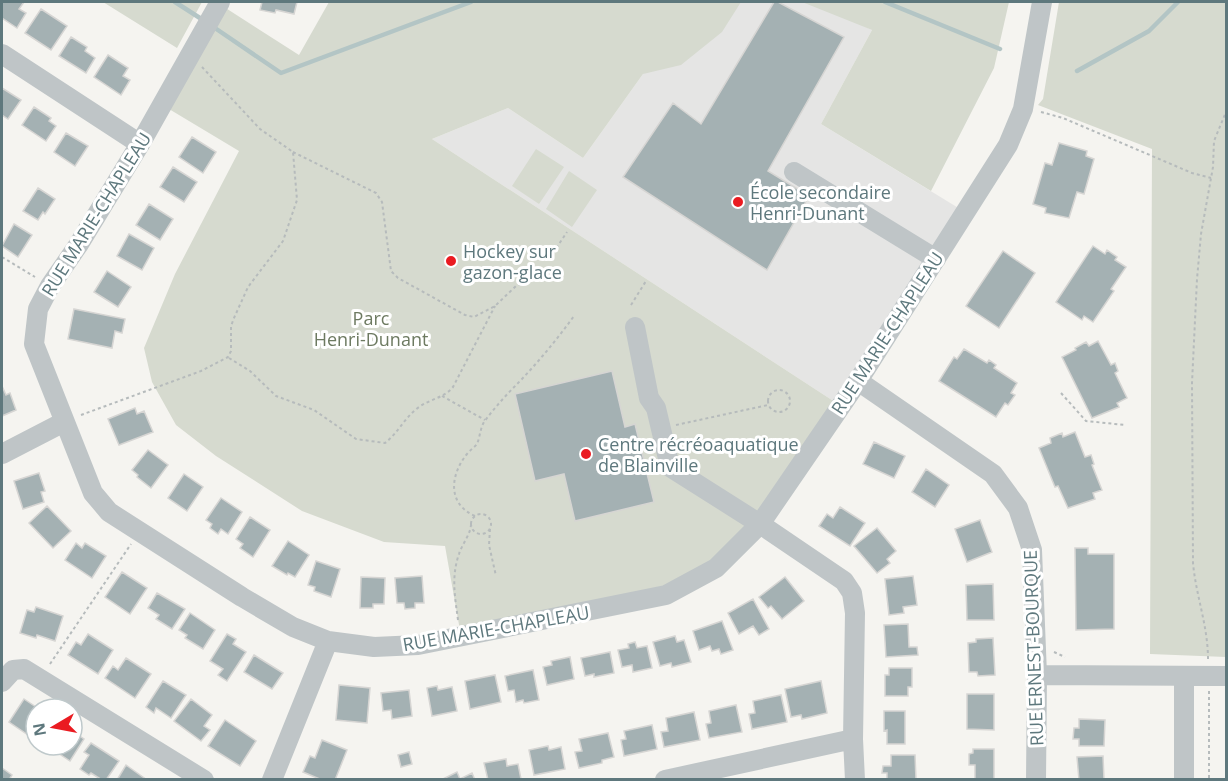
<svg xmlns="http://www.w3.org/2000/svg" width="1228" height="781" font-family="'Open Sans',sans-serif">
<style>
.built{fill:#e5e5e4}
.green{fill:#d6dacf}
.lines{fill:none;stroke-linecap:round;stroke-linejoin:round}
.stream{stroke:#b3c5c5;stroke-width:4.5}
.building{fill:#a4b1b3;stroke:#d6d5d3;stroke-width:1.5}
.path{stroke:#b6bbbc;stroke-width:2;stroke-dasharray:3 3;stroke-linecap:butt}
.minor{stroke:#bfc5c7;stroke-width:20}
.poi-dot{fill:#ea1b21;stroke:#fff;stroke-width:2}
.labels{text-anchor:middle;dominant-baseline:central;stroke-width:6;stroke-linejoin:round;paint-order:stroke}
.poi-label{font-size:18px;fill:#5e787d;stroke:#fff;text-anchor:start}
.street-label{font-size:18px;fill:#5e787d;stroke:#fff}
.park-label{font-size:18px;fill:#6d7a61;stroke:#fff}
</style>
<rect width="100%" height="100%" fill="#f5f4f0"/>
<path class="built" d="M721 2H811L872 30 821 124 965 212 838 404 432 139 508 108 583 158 643 74Z"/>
<path class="green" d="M103 2H202L177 48Z
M329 2H741L722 32 681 65 643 74 583 158 508 108 432 139 838 404 759 523 671 593 461 636 445 546 384 542 302 511 216 456 176 425 152 382 144 348 175 274 239 151 164 106 221 5 299 55Z
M802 2H1009L994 68 931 191 821 124 872 30Z
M1059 2H1226V657L1150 654 1152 149 1038 105 1043 99Z
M536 149 564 167 539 204 512 186Z
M569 171 597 190 572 227 546 209Z"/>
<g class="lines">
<path class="stream" d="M175 2 203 20
M885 2 1000 49
M212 26 281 73 471 2
M1077 71 1149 31 1178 2"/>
</g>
<path class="building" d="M2 2H24L19 9 26 13 17 28 2 18Z
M262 2H297L294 14 276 10 275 13 260 10Z
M774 2H778L844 37 768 171 809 196 767 270 623 177 673 103 701 124Z
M41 9 67 26 51 50 25 33Z
M71 37 87 47 85 51 95 58 86 73 59 56Z
M108 55 128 68 123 76 130 80 121 95 94 77Z
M2 88 21 100 8 119 2 115Z
M34 107 51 118 49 121 56 126 46 141 22 125Z
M66 133 88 146 75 166 54 152Z
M192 137 216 152 203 173 179 157Z
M1059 143 1087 151 1086 156 1094 159 1084 194 1077 192 1069 218 1045 213 1046 208 1033 204 1045 163 1052 165Z
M173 167 197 182 184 202 160 187Z
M38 188 55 199 45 214 43 212 38 220 23 211Z
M149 204 173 219 160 240 136 225Z
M14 224 32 235 18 257 2 246Z
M129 234 154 248 142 270 117 256Z
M1093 246 1105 254 1107 250 1117 257 1115 260 1126 267 1111 289 1114 291 1093 322 1084 316 1082 320 1056 302Z
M1003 251 1035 273 999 328 966 306Z
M107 271 131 287 118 307 94 292Z
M74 309 125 319 122 333 115 331 112 348 68 339Z
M1098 341 1111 365 1115 363 1118 371 1115 373 1127 398 1117 403 1119 407 1092 418 1062 357 1076 350 1075 348 1086 342 1089 346Z
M964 349 987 363 989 360 996 365 994 368 1017 383 1011 393 1015 395 1008 405 1005 403 996 417 939 381 954 357 957 359Z
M612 371 625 427 635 424 654 502 575 521 564 474 535 481 515 394Z
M2 386 6 395 10 393 16 410 2 416Z
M135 408 137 414 144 411 153 432 119 445 108 419Z
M1075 432 1085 457 1091 455 1094 464 1092 465 1102 490 1093 493 1095 499 1068 508 1058 486 1055 487 1039 448 1051 443 1050 438 1062 433 1063 437Z
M874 442 905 456 894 478 863 464Z
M1226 446V518H1225Z
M148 450 168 465 151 488 137 477 138 475 132 470Z
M926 469 949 485 935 507 912 492Z
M39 473 45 491 41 492 44 502 23 509 14 481Z
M184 474 203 487 187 511 168 498Z
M221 498 242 512 228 534 221 529 218 534 210 528 212 524 206 520Z
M47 506 71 531 53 548 29 523Z
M840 507 865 523 850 546 819 526 827 514 833 518Z
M250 517 270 530 253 557 240 548 243 544 236 539Z
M980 520 992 552 967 562 955 529Z
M877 528 896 551 887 559 890 563 877 573 854 546Z
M288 541 309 555 295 577 288 573 287 575 272 566Z
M76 543 82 548 85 543 106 556 92 578 65 560Z
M1075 548H1088V554H1114V629L1076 630Z
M316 561 340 569 331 597 314 591 315 587 308 585Z
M122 572 147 588 130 614 105 597Z
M422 576 424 603H415V608L405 609 404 603H397L395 578Z
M913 576 917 605 903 607 904 613 889 615 885 579Z
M361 577 385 578 384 604H373V608H360Z
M785 577 804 601 782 619 771 606 768 608 759 597Z
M993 584 994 620H967L966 585Z
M157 593 185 609 172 629 156 619 159 615 148 608Z
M753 599 769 629 759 635 753 626 739 634 728 613Z
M36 607 63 616 55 641 37 635 36 638 20 633 27 610 34 612Z
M190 613 215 630 203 649 185 638 187 635 179 630Z
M722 621 733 650 721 654 719 649 712 651 710 646 699 650 693 631Z
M908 624 909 647H917L918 655 886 657 884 625Z
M88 634 113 650 98 674 68 655 76 642 81 645Z
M227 634 236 639 233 644 246 652 227 681 218 675 223 669 210 661Z
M675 636 677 642 684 640 691 662 672 667 671 663 660 666 653 642Z
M993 638 995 675 978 676 977 672H969L968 643 976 642V639Z
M635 642 637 648 647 646 652 668 633 672 632 665 622 667 618 650 629 648 628 644Z
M610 652 614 673 594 677V674L585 676 581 658Z
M254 655 283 673 272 689 244 672Z
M570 657 574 679 547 685 543 667 552 665 551 661Z
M126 658 151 674 135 698 105 678 113 666 118 670Z
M889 668H912V687H908V696H885V675H889Z
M533 670 539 700 524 703 523 700 516 702 514 690 508 691 505 676Z
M495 675 501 702 470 709 465 681Z
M163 681 186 695 171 718 156 708 154 713 146 707Z
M821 681 827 713 802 719 801 715 791 717 785 689Z
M339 685 370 688 367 723 336 720Z
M437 686 438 690 452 687 457 711 432 716 427 688Z
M409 690 412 716 392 719 391 710 383 711 381 693Z
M967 694H994V730L967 729Z
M781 695 787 722 752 729 749 714 755 713 753 701Z
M24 699 39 709H36V736L34 739 9 722Z
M191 699 212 715 204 726 210 730 201 741 174 721Z
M736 705 742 732 709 738 706 724 711 723 709 711Z
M884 711H905V744H887V730L884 731Z
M694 712 700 740 664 747 661 732 668 731 666 718Z
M1079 719 1105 720 1104 746H1079V739H1073L1074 728H1079Z
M225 720 256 741 240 766 208 746Z
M652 725 657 749 624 756 621 740 626 739 624 731Z
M72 731 84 739 70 761 46 745H72Z
M608 733 614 757 602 760V763L579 768 575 752 582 751 579 739Z
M322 740 347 750 335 780H322L303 772 310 756 315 758Z
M91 743 119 761 106 780H102L91 773 89 775 80 769 89 755 84 752Z
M548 746 549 750 561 747 565 769 534 775 529 750Z
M973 749H994V780H975V765H969V754L973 753Z
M409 752 412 764 401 767 398 755Z
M891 755H915L916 780H887V773H882L883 766H891Z
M1103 756 1104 780H1079L1077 757Z
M506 759 507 766 518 764 521 779 488 780 484 763Z
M126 765 147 780H117Z
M2 768 12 775 9 780H2Z
M457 772 460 779 472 773 475 780H441Z"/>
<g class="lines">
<path class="path" d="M1041 112 1063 118 1192 173 1211 178
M293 152 376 193 382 202 391 271 398 278 465 315 474 317 495 306 516 286 534 280
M553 253 567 232
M2 257 35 277
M631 305 646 281
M229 358 250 371 276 396 314 410 356 439 385 443C398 433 405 417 419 407 430 399 444 398 453 387L495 306
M768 401a11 11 0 1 1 22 0a11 11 0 1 1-22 0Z
M1061 393 1086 421 1125 425
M442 396 485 420
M81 415 201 371 228 357 231 351V326L234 318 248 287 283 241 297 200 293 152 260 129 202 67
M676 425 768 405
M471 524a10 10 0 1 1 20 0a10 10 0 1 1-20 0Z
M475 516C447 504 450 475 467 454 470 450 474 448 477 444 480 437 480 429 484 422 495 407 508 393 521 380 540 360 558 338 574 316
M490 529 489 545 496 576
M458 620C455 597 451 577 459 554 462 544 471 534 471 524
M1054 652 1065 657
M1208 659C1208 626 1196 596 1193 563L1192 383 1197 279 1201 234 1213 167 1214 141 1226 112
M50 664 131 544
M1209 691V780"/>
<path class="minor" d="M220 2 140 144 79 244 50 286 38 309 34 344 93 493 109 512 242 597 293 627 328 641 374 647 418 645 666 595 716 568 760 524 858 381 1008 145 1023 109 1042 2
M2 54 140 144
M794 172 936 259
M635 327 649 398 656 408 670 467 760 524 844 581 852 593 855 613 853 739 855 780
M858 381 993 474 1018 508 1032 550 1037 675 1036 780
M2 454 64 422
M1037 675 1226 676
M2 682 13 670 24 669 204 780
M272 780 328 641
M665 780 853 739
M1184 780V676"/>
</g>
<g class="poi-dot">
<circle cx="738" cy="202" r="6"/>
<circle cx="451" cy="261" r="6"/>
<circle cx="586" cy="454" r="6"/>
</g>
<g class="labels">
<g class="poi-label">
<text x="750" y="192">École secondaire<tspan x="750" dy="21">Henri-Dunant</tspan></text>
<text x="463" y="251">Hockey sur<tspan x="463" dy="21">gazon-glace</tspan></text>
<text x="598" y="444">Centre récréoaquatique<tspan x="598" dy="21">de Blainville</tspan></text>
</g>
<g class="street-label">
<text transform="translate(96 214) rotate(-58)">RUE MARIE-CHAPLEAU</text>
<text transform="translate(887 333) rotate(-57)">RUE MARIE-CHAPLEAU</text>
<text transform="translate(496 628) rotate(-10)">RUE MARIE-CHAPLEAU</text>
<text transform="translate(1033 648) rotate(-92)">RUE ERNEST-BOURQUE</text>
</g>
<g class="park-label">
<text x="371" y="318">Parc<tspan x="371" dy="21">Henri-Dunant</tspan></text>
</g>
</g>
<rect width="1228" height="781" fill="none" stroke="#5e787d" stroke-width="6"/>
<g transform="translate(54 727) rotate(260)"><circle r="28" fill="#ffffff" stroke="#bfc9cb" stroke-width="1.5"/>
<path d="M0-4.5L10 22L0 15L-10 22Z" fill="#ea1b21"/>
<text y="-9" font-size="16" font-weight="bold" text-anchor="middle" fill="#5e787d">N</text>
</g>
</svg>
